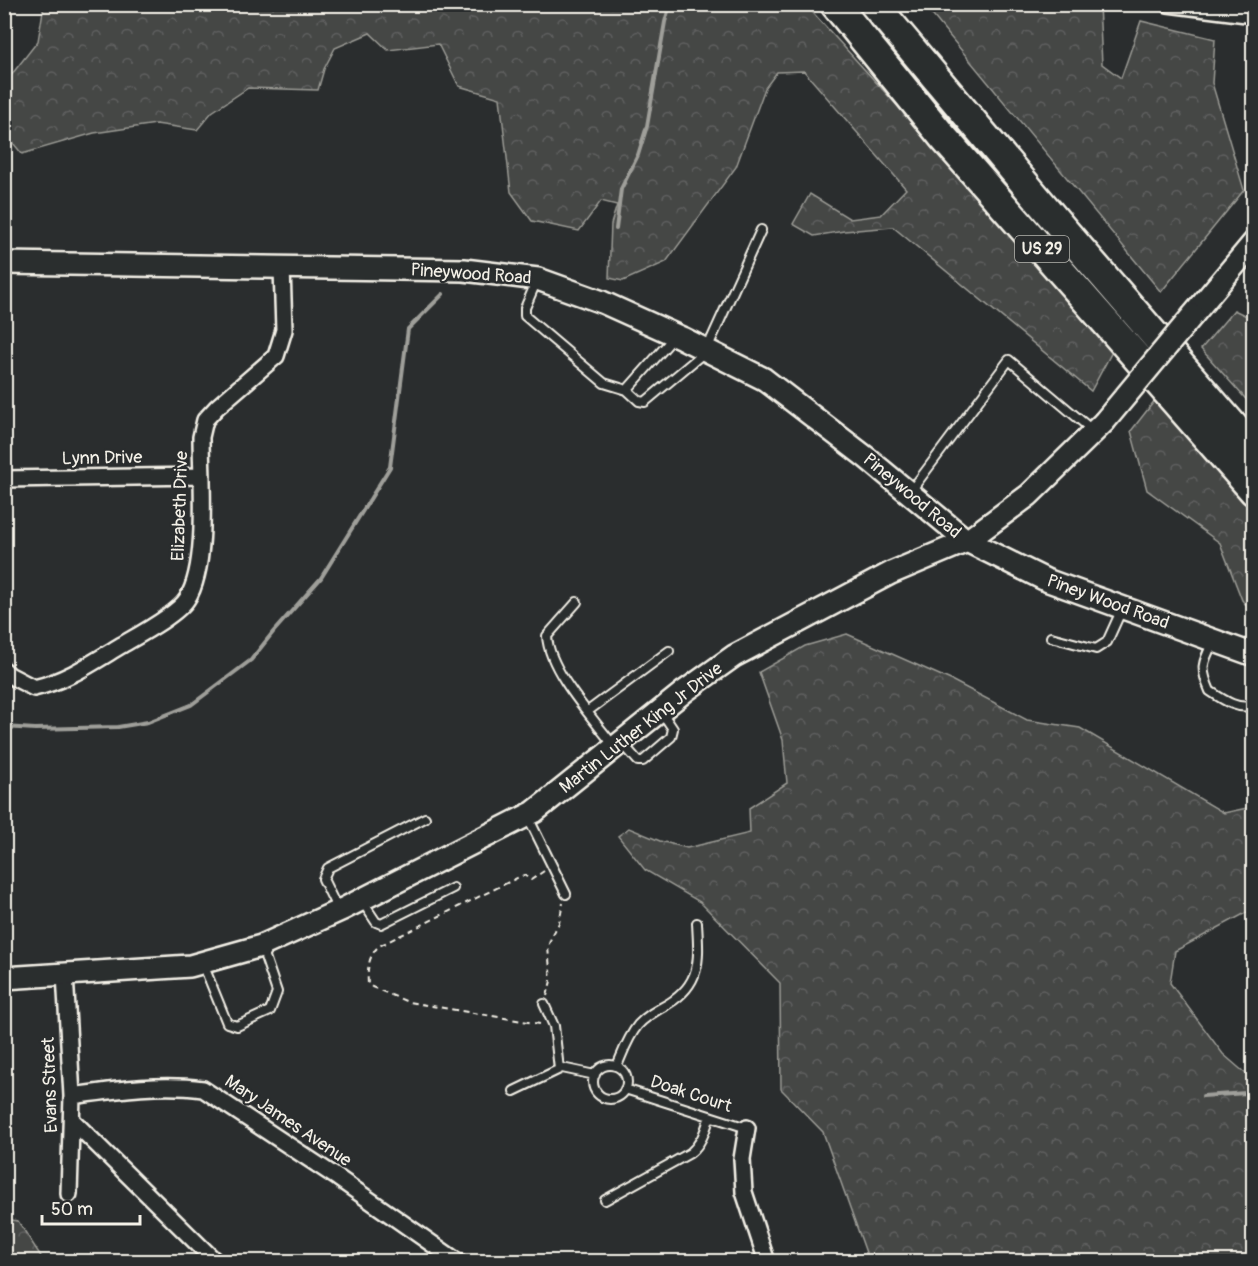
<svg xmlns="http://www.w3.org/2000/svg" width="1258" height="1266" font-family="Pangolin,sans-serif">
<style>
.forest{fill:url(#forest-crowns);stroke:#9c9c96;stroke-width:1.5}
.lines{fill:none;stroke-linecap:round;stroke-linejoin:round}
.stream{stroke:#9f9f9a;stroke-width:4}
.lane-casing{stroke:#f4f1e8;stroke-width:12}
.street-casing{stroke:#f4f1e8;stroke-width:20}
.secondary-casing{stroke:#f4f1e8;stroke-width:26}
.highway-casing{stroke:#f4f1e8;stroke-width:33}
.path{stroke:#f4f1e8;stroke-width:2;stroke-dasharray:6 4.5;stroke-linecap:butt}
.lane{stroke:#2a2d2e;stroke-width:8}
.street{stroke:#2a2d2e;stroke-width:15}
.secondary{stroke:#2a2d2e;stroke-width:21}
.highway{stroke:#2a2d2e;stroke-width:28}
.secondary-bridge-casing{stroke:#f4f1e8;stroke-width:26;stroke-linecap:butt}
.secondary-bridge{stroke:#2a2d2e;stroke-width:21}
.labels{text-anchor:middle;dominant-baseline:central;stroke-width:4.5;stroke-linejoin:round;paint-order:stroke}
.shield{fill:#2a2d2e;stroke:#b7b6b0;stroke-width:1.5}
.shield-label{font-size:16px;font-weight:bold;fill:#f4f1e8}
.street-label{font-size:18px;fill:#f4f1e8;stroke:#2a2d2e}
</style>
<defs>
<pattern id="forest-crowns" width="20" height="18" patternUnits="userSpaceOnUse" patternTransform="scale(1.5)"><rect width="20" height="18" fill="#444645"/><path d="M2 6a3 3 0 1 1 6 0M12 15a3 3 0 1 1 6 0" fill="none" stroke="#606160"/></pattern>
</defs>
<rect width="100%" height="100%" fill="#2a2d2e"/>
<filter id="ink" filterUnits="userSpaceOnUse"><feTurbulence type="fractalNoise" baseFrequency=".0167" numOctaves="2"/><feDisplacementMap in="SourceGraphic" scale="12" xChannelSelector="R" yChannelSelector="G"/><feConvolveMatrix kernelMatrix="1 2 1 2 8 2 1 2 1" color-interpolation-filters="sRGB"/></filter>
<g filter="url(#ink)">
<path class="forest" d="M44 5H806L1115 346 1091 391 893 227 844 231 814 236 793 224 810 194 850 219 881 215 906 189 804 71 777 72 765 88 736 167 666 262 623 281 609 278 611 224 617 205 601 201 579 231 532 221 511 192 500 98 459 86 438 44 388 50 370 33 335 48 324 69 318 90 248 88 212 112 197 130 156 124 94 133 22 154 5 133V83L38 41Z
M924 5H1099L1102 64 1121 78 1141 21 1215 39 1212 83 1244 190 1161 292Z
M1234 310 1253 319V407L1201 349Z
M1156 399 1253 507V613L1242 600 1220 543 1147 490 1131 431Z
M847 634 953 681 1027 720 1080 728 1224 813 1247 808 1253 803V909L1175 951 1170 983 1223 1054 1253 1080V1261H869L823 1132 781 1089 780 983 700 902 645 870 618 836 629 828 660 841 687 848 750 833 749 808 787 783 783 740 759 672 805 646Z
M4 1219 18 1221 44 1261H7L5 1259Z"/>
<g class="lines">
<path class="stream" d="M616 229 621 189 638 155 647 126 665 22 670 4
M4 727 35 729 118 727 148 722 191 705 251 660 274 631 321 578 390 467 408 329 443 294
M1203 1096 1246 1093 1254 1098"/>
<g class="lane-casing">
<path id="lane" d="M537 280 525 308V316L604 383 627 390
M675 336 627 390 639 401 645 402 706 351 761 230
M910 492 1009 360 1092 430
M577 602 547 636C549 671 593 718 614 746
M1051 637 1096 649 1107 642 1122 609
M1213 642C1202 664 1200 668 1210 691 1222 699 1240 712 1254 704
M588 711 669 651
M623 744 638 761H643L671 737 673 729 661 711
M528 817 566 894
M362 901 376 922 381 924 453 888
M338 910 323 879 328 868 425 818
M203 964 227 1023 237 1026 270 1011 277 992 262 948
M544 1004 554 1026 559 1069
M593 1082a17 17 0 1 1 34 0a17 17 0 1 1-34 0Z
M617 1066C623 1052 628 1037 638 1025 646 1016 657 1010 668 1004 702 983 699 959 697 923
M625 1089 747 1128
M514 1091 562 1068 595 1075
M605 1200 690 1153C702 1143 705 1131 710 1116"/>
</g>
<g class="street-casing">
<path id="street" d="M1168 4 1254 15
M4 479 201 476
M4 670 9 675 34 688C66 681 92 663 120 646 137 636 177 615 187 599 209 565 201 479 201 437L205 420 217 407 276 356 284 330 282 268
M65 974 72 1096 69 1194
M72 1096C115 1090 160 1083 203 1089L338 1178 458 1262
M73 1121 216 1262
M747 1128 742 1159 744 1192 767 1262"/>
</g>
<g class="secondary-casing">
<path id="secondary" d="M4 263 464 270 538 279 602 302 682 338 764 379 867 458 967 541 1046 580 1254 655
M1193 315 1254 242
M4 978 190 966 261 946 343 909 534 812 685 691 734 656 891 573 967 541 1029 495 1104 422"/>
</g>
<g class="highway-casing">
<path id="highway" d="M835 4 943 137 1254 491
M874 4 1062 228 1254 450"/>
</g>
<path class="path" d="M547 996 551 981 548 947 551 938 559 923 563 903
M540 1024 408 1002 372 987 368 984C367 970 368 956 379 946L519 877 524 875 531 880 544 871"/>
<use href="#lane" class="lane"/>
<use href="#street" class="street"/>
<use href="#secondary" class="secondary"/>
<use href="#highway" class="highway"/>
<g class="secondary-bridge-casing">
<path id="secondary-bridge" d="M1104 422 1193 315"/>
</g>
<use href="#secondary-bridge" class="secondary-bridge"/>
</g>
</g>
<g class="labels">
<rect class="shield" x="1015" y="236" width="54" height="26" rx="4.5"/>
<g class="shield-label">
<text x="1042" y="249">US 29</text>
</g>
<g class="street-label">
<text transform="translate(471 274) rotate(4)">Pineywood Road</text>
<text transform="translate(102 458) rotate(-1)">Lynn Drive</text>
<text transform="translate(912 496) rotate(40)">Pineywood Road</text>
<text transform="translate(180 506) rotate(-88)">Elizabeth Drive</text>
<text transform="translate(1108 602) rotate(20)">Piney Wood Road</text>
<text transform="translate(641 728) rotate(-38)">Martin Luther King Jr Drive</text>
<text transform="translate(50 1085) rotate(-92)">Evans Street</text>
<text transform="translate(691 1094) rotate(18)">Doak Court</text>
<text transform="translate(288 1121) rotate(34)">Mary James Avenue</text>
</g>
</g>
<rect width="1258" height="1266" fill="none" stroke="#2a2d2e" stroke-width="24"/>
<rect x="12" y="12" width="1234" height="1242" fill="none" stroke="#f4f1e8" stroke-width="2" filter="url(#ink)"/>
<path d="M42 1215v9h98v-9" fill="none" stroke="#f4f1e8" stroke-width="3"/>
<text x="51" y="1215" font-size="18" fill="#f4f1e8" stroke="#2a2d2e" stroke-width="4.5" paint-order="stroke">50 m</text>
</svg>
